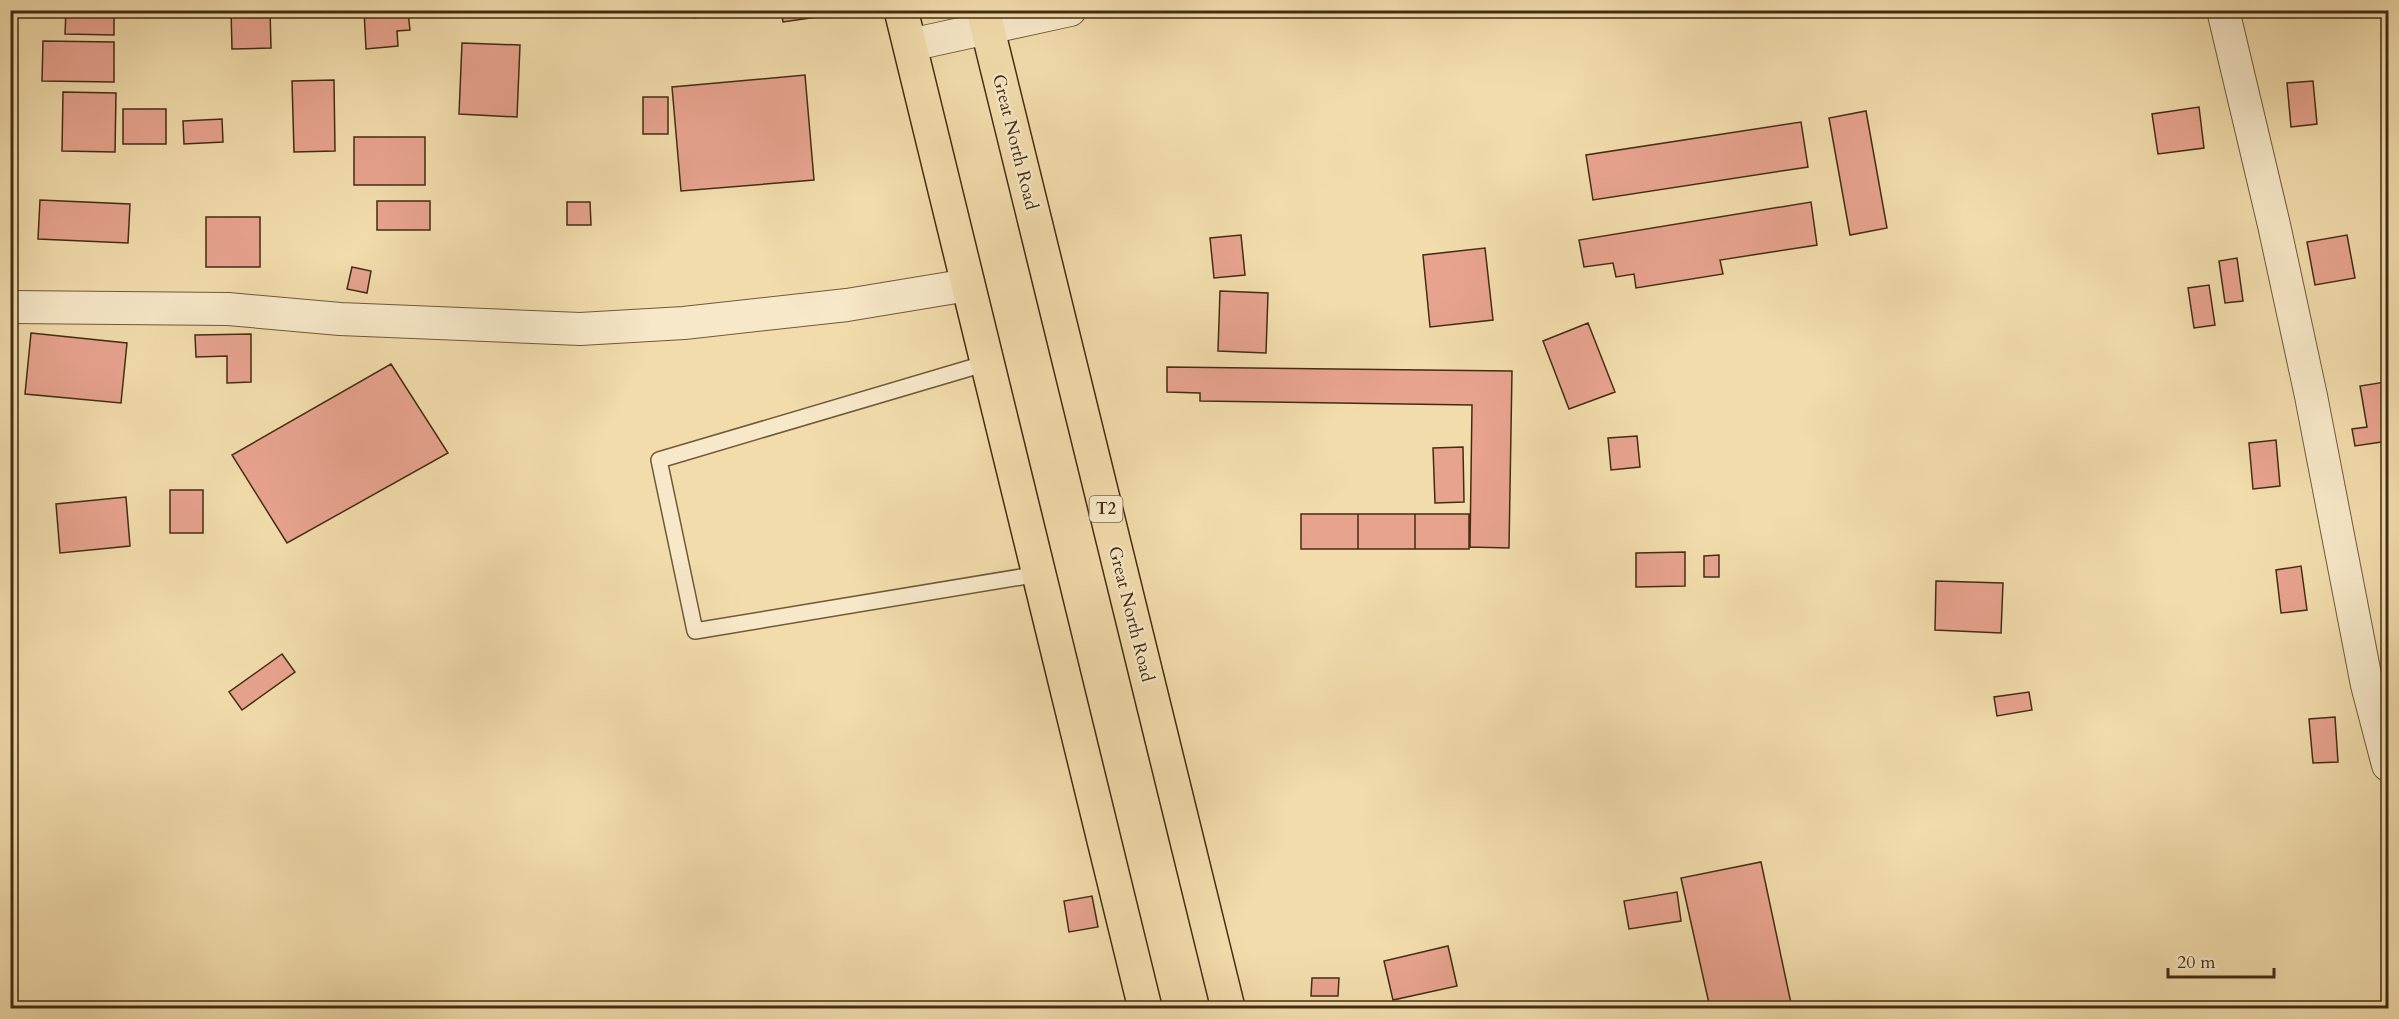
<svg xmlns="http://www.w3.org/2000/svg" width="2399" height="1019" font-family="Cardo,serif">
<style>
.building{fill:#e8a38f;stroke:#432d12;stroke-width:1.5}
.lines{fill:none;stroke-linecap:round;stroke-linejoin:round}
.service-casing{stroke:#6f5938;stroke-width:18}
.minor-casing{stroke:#6f5938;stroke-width:34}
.trunk-casing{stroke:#432d12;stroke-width:36}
.service{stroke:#f7e8c9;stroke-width:15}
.minor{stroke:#f7e8c9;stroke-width:32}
.trunk{stroke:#f2dcac;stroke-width:33}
.labels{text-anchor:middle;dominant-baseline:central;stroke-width:4.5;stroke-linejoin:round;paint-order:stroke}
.shield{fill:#f7e8c9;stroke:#796549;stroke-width:1.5}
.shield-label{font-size:16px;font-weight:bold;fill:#432d12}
.street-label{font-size:18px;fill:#432d12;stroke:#f7e8c9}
</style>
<rect width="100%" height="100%" fill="#f2dcac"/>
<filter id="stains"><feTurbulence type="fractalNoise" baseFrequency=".00333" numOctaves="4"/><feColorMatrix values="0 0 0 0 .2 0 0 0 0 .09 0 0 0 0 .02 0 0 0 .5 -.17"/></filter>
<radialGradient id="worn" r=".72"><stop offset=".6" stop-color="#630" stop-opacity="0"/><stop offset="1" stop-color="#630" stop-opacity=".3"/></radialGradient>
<path class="building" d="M66 10 114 11V35L65 34Z
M231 10H270L271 48 232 49Z
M364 10H419V11L408 12 410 30 397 31 398 46 366 49Z
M692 10H736L694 18Z
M781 10H823L824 16 783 22Z
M43 41 114 42V82L42 81Z
M462 43 520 45 517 117 459 114Z
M805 75 814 180 681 191 672 87Z
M334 80 335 151 294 152 292 81Z
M2313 81 2317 124 2291 127 2287 83Z
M63 92 116 93 115 152 62 151Z
M643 97H668V134H643Z
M2199 107 2204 148 2158 154 2152 114Z
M123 109H166V144H123Z
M1866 111 1887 228 1850 235 1829 118Z
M222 119 223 142 184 144 183 121Z
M1801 122 1808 167 1593 200 1586 155Z
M354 137H425V185H354Z
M40 200 130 204 128 243 38 239Z
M377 201H430V230H377Z
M567 202H590L591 225H567Z
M1811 202 1817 245 1720 260 1723 274 1636 288 1634 274 1616 277 1613 263 1584 267 1579 240Z
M206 217H260V267H206Z
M1241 235 1245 275 1214 278 1210 238Z
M2347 235 2355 278 2315 285 2307 242Z
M1485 248 1493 320 1430 327 1423 255Z
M2237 258 2243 301 2225 303 2219 261Z
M352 267 371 271 367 293 347 289Z
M2209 285 2215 325 2194 328 2188 288Z
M1220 291 1268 293 1266 353 1218 351Z
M1588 323 1615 392 1569 409 1543 341Z
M31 333 127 343 121 403 25 394Z
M251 334V382L227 383V356L196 357 195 335Z
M391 364 448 453 287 543 232 455Z
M1167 367 1512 371 1509 548 1470 547 1472 405 1200 401V393L1167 392Z
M2385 382 2388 402V441L2355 446 2352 429 2367 427 2360 386Z
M1637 436 1640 467 1611 470 1608 438Z
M2276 440 2280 486 2253 489 2249 443Z
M1463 447 1464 502 1435 503 1433 448Z
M170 490H203V533H170Z
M126 497 130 546 60 553 56 504Z
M1301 514H1358V549H1301Z
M1358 514H1415V549H1358Z
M1415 514H1469V549H1415Z
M1685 552V586L1636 587V553Z
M1719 555V577H1704V556Z
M2301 566 2307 610 2281 613 2276 570Z
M1936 581 2003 583 2001 633 1935 630Z
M282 654 295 672 242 710 229 692Z
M2029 692 2032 710 1997 716 1994 697Z
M2335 717 2338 762 2313 763 2309 719Z
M1761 862 1792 1008H1710L1681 878Z
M1677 892 1681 921 1629 929 1624 901Z
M1092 896 1098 927 1069 932 1064 901Z
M1448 946 1457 986 1393 1000 1384 961Z
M1312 978H1339L1338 996H1311Z"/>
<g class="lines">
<g class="service-casing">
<path id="service" d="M987 363 659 460 695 631 1039 574"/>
</g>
<g class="minor-casing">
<path id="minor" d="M2223 10 2274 225 2311 396 2367 685 2388 765
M910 45 1070 10
M10 307 228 309 340 319 580 329 684 323 847 305 968 285"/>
</g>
<g class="trunk-casing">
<path id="trunk" d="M901 10 1145 1008
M983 10 1228 1008"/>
</g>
<use href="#service" class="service"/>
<use href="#minor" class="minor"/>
<use href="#trunk" class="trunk"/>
</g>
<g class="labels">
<rect class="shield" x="1089.5" y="496" width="33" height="26" rx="4.5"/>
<g class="shield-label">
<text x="1106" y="509">T2</text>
</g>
<g class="street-label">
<text transform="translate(1015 142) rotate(76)">Great North Road</text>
<text transform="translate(1131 614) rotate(76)">Great North Road</text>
</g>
</g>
<rect width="2399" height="1019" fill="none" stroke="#f2dcac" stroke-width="36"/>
<rect x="12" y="12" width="2375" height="995" fill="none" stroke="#432d12" stroke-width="3"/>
<rect x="18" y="18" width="2363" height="983" fill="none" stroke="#432d12" stroke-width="1.5"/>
<path d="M2168 968v9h106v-9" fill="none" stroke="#432d12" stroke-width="3"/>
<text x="2177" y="968" font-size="18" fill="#432d12" stroke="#f7e8c9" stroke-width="4.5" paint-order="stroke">20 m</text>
<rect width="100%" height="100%" filter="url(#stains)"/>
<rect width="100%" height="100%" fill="url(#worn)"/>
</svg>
